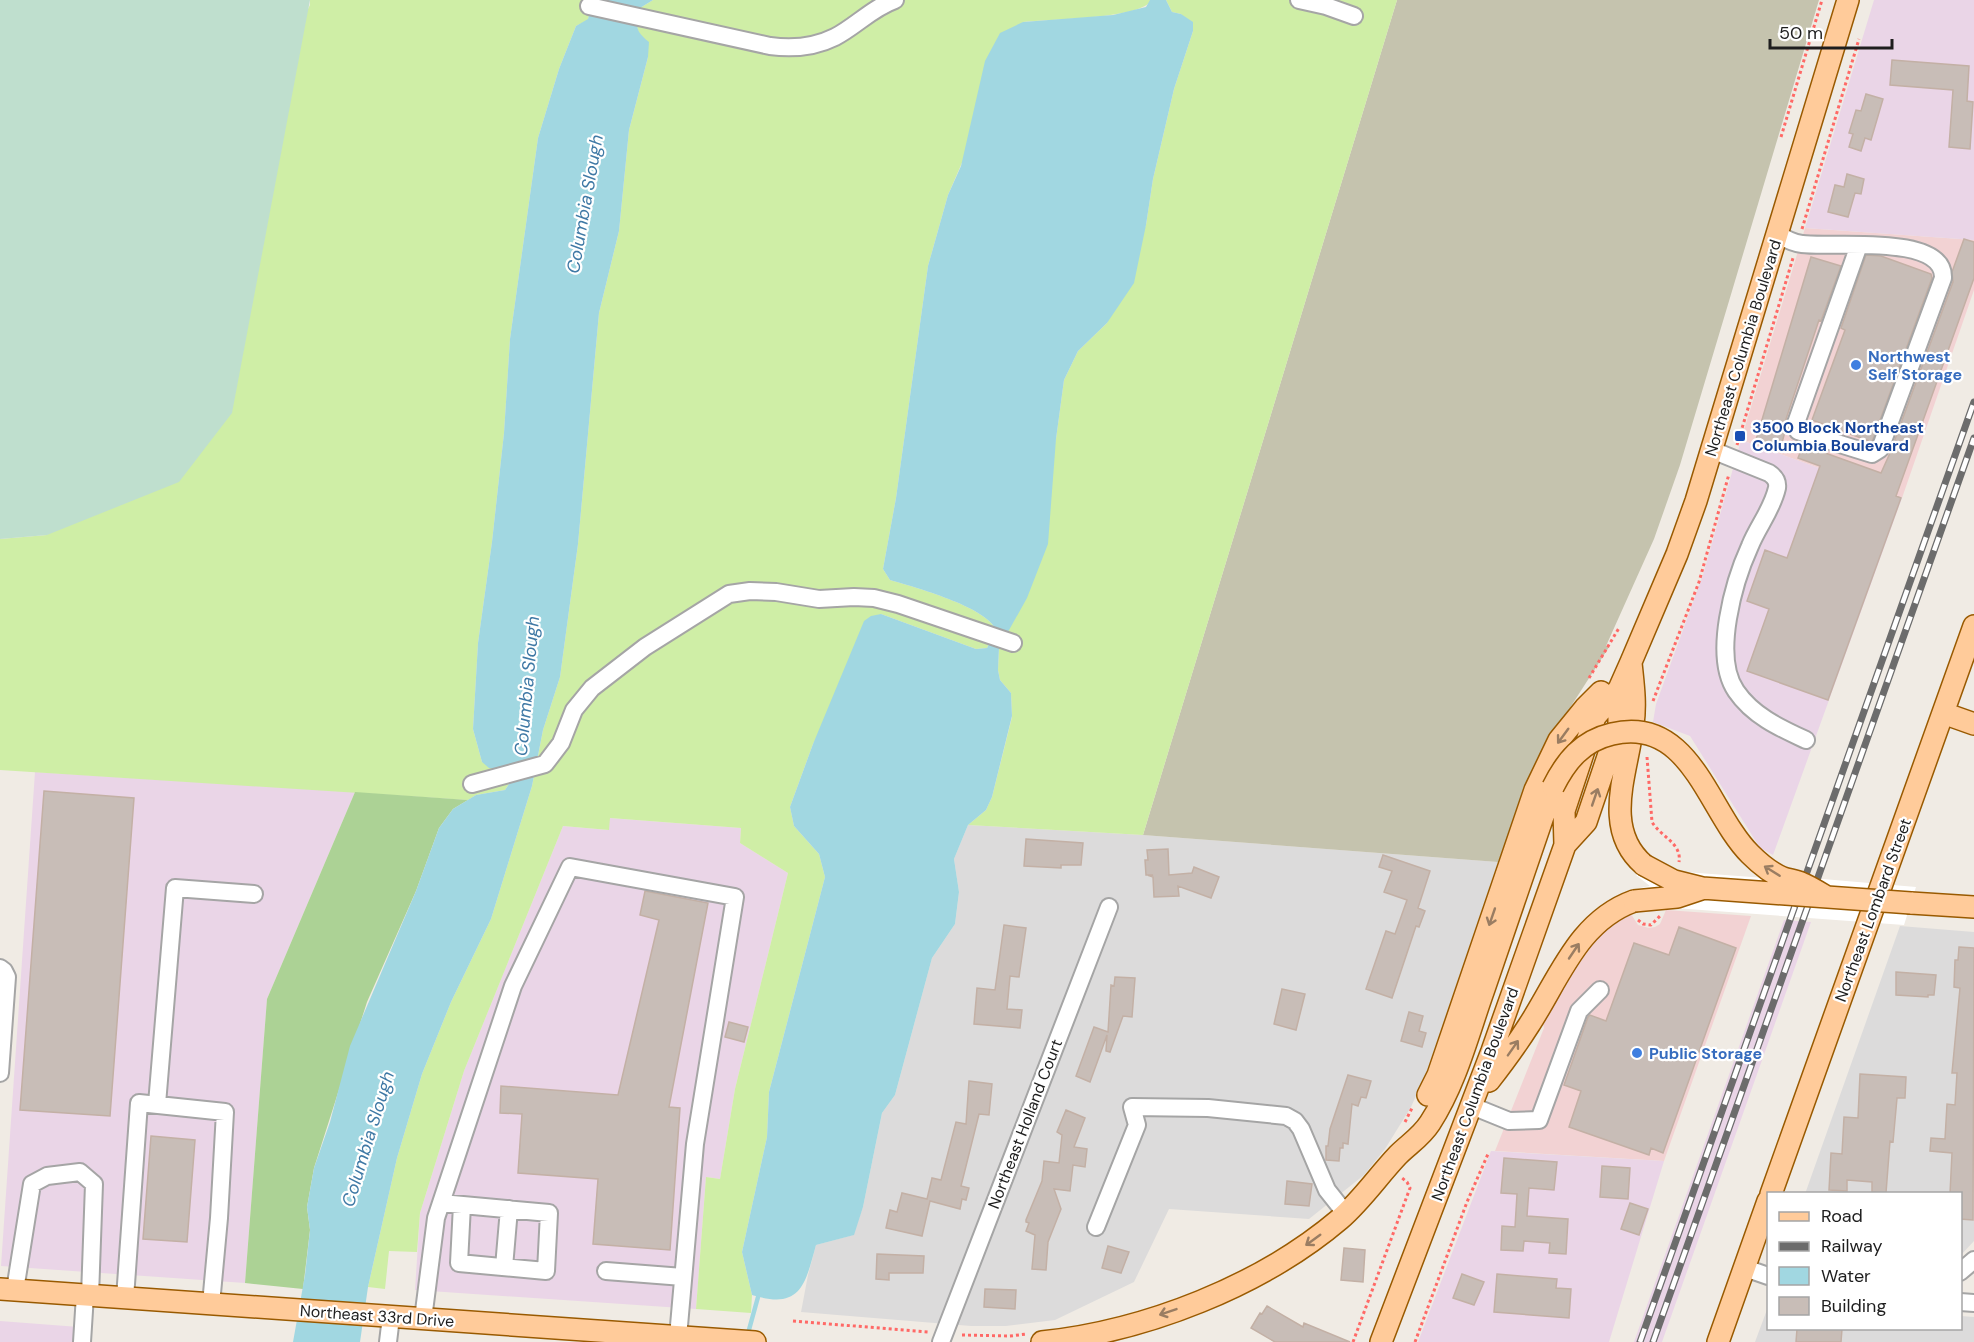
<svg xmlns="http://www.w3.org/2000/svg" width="1974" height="1342" font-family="'DM Sans',sans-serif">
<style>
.residential{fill:#dcdbdb}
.commercial{fill:#f2d2d3}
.industrial{fill:#ead5e7}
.construction{fill:#c5c3ae}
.grass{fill:#cfeea6}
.forest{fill:#acd295}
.wetland{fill:#bfdfce}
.water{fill:#a1d7e1}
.pier{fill:#fff}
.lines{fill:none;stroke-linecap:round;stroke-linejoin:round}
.stream{stroke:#a1d7e1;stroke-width:4.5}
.building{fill:#c8bdb7;stroke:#c3b0a5;stroke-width:1.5}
.minor-casing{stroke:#a5a5a5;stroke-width:20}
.major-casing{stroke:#995a00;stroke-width:24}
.path{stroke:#ff6966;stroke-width:3;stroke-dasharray:3 3;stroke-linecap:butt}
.minor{stroke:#fff;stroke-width:16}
.major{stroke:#ffcb9a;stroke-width:21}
.rail-casing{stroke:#6c6c6c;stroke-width:7}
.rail{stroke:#fff;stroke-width:4.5;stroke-dasharray:14;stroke-linecap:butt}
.major-bridge-casing{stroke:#995a00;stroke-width:24;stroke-linecap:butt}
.major-bridge{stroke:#ffcb9a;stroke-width:21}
.oneway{stroke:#9a7d62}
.shop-dot{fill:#3f7fe0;stroke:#fff;stroke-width:2}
.transit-dot{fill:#1a4fb4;stroke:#fff;stroke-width:2}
.labels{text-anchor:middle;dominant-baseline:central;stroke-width:4.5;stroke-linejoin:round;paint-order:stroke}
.street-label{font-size:16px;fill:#1e1e1e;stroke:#fff}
.shop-label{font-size:16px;font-weight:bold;fill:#366cbe;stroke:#fff;text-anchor:start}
.transit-label{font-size:16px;font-weight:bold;fill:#164399;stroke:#fff;text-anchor:start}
.water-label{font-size:18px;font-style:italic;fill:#3f79a5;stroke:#fff}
</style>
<rect width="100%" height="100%" fill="#f0ebe4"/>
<path class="residential" d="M968 825 1143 835 1498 862 1426 1073 1411 1107 1385 1149 1364 1175 1309 1219 1169 1209 1134 1282 1055 1320 1006 1326H971L801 1312 808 1275 816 1245 853 1235 863 1207 882 1113 895 1095 932 958 955 924 959 892 954 859Z
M1900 926 1974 932V1241L1961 1255 1960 1194H1805Z
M1768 1307V1328H1960L1961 1316 1974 1317V1342H1755Z"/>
<path class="commercial" d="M1805 228 1974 240V290L1902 498 1741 440Z
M1666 910 1751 916 1664 1161 1495 1151 1544 1028 1542 1019 1594 941 1603 931 1631 914 1638 925 1649 928 1655 927 1660 924Z"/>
<path class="industrial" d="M1874 0H1974V240L1805 228Z
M1741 440 1902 498 1773 855 1760 848 1690 736 1653 722 1656 704 1703 575Z
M35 772 355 792 267 999 245 1283 1 1266Z
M609 818 741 828 740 843 788 873 735 1089 720 1179 706 1177 696 1309 415 1290 420 1213 464 1071 563 826 608 830Z
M1784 920 1811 922 1662 1342H1634Z
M1491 1151 1664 1161 1609 1342H1418Z
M0 1321 92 1328 90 1342H0Z"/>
<path class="construction" d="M1397 0H1819L1680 465 1654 539 1606 646 1609 647 1557 728 1555 727 1541 754 1498 862 1143 835Z"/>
<path class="grass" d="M310 0H593L588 20 576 26 559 69 538 138 510 339 504 433 492 542 478 643 473 729 482 762 505 770 509 784 505 790 476 795 468 800 0 770V539L47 535 310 5Z
M653 0H1150V2C1136 19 1048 19 1023 22L948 195 928 266 896 498 883 569 890 580C914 587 987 607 996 630L987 648 976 649 881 614 813 744 790 807 794 826 819 854 825 877 769 1092 767 1137 742 1252 752 1295 751 1313 696 1309 706 1177 720 1179 735 1089 788 873 740 843 741 828 610 818 609 830 563 826 464 1071 420 1213 417 1252 389 1251 385 1289 368 1287 397 1158 422 1074 451 1002 491 919 532 786 543 730 560 677 578 544 599 313 619 231 629 130 648 57 636 25 640 8Z
M1166 0H1397L1143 835 968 825 986 810 992 797 1012 717 1011 693 1000 680 998 670 999 647 1006 633 1056 439 1064 380 1078 351 1107 323 1146 225 1153 179 1174 89 1193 31 1181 14 1172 12Z"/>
<path class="forest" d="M355 792 468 800 453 809 439 828 416 891 367 1002 314 1168 307 1207 310 1230 303 1289 245 1283 267 999Z"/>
<path class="wetland" d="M0 0H310L232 413 179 482 47 535 0 539Z"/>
<path class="water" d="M593 0H653L640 8C636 26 634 30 649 42L648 57 629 130 619 231 599 313 578 544 560 677 543 730 532 786 491 919 451 1002 422 1074 397 1158 368 1287 360 1342H293L305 1275 310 1230 307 1207 314 1168 330 1122 350 1046 416 891 439 828 453 809 476 795 505 790 509 784 505 770 489 768 482 762 473 729 478 643 492 542 504 433 510 339 538 138 559 69 576 26 588 19Z
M1150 0H1166L1172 12 1181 14 1193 22V31L1174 89 1153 179 1146 225 1134 283 1107 323 1078 351 1064 380 1056 439 1048 544 1027 598 999 648 998 670 1000 680 1011 693 1012 716 992 797 986 810 968 825 954 859 959 892 955 924 932 958 895 1095 882 1113 863 1207 854 1235 816 1245C805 1285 801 1310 752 1295L742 1252 767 1137 769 1092 825 877 819 854 794 826 790 807 813 744 864 621 871 616 881 614 976 649 987 648 996 630C987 607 914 587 890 580L883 569 896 498 928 266 948 195 961 166 985 61 1000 33 1023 22 1113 15 1146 7Z"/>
<path class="pier" d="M1645 726 1739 829 1773 864 1811 878 1916 887 1904 925 1661 907 1637 911 1631 890 1650 886 1636 875 1649 858 1673 870 1685 872 1765 878 1698 789 1666 751 1647 742H1606L1556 762Z"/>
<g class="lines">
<path class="stream" d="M747 1337 758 1297"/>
</g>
<path class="building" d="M1892 60 1969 66 1967 101 1973 102 1970 149 1949 147 1953 90 1890 85Z
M1866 94 1883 99 1871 140 1865 138 1861 151 1849 147 1853 134 1849 133 1856 110 1861 111Z
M1847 174 1864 179 1861 194 1855 193 1848 217 1828 212 1835 185 1844 187Z
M1964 239 1974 242V278L1896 496 1901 498 1828 700 1747 671 1769 609 1747 601 1765 550 1787 558 1820 466 1798 458 1803 445 1881 473 1890 453 1953 282 1952 272Z
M1866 255 1881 256 1931 274 1932 278 1872 442 1812 420 1845 330 1841 328Z
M1811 257 1841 266 1821 321 1819 320 1786 419V428L1780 450 1755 443Z
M44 791 134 798 110 1116 20 1110Z
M1026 839 1083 843 1081 865H1061V868L1024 866Z
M1168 849 1169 875 1192 873 1194 867 1219 877 1211 898 1178 886 1179 896 1154 897 1153 877 1150 876 1153 875H1146L1145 860H1148L1147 850Z
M1383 855 1430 871 1418 908 1425 911 1419 927 1416 926 1392 998 1366 989 1386 931 1395 934 1407 900 1384 892 1392 871 1379 867Z
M645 891 708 903 669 1107 680 1108 670 1250 593 1244 598 1179 518 1173 522 1114 500 1113 501 1086 618 1095 659 920 640 915Z
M1004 925 1026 928 1019 977 1010 976 1007 1009 1022 1010 1020 1028 974 1024 977 988 995 990Z
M1679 927 1736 948 1663 1153 1651 1148 1649 1155 1569 1127 1581 1091 1564 1085 1588 1017 1590 1015 1606 1021 1634 943 1669 955Z
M1959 947 1974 948 1973 1220 1960 1219V1194H1950L1952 1153 1930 1151 1931 1138 1945 1139 1947 1104 1955 1105 1957 1073H1952L1960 988 1954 987 1955 960H1958Z
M1896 972 1936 975 1934 995H1928V997L1896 995Z
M1115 977 1135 978 1132 1017 1123 1016 1110 1052 1106 1051 1107 1035 1090 1082 1076 1076 1094 1027 1108 1032 1111 985 1114 986Z
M1282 989 1305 994 1296 1030 1274 1024Z
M1409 1012 1423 1016 1419 1031 1426 1033 1422 1047 1401 1041Z
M729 1022 748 1027 744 1042 725 1037Z
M1860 1074 1906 1077 1905 1098H1897L1893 1142 1890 1141 1886 1193 1872 1192V1182L1847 1180V1191L1829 1190 1831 1153 1842 1154 1844 1117 1858 1118Z
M1348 1075 1371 1081 1366 1098 1361 1097 1358 1106 1352 1104 1348 1144 1343 1143V1148H1340L1339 1161 1326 1160V1146H1328L1330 1129Z
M969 1081 992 1084 989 1115 979 1114 961 1186 969 1188 966 1200 962 1199 960 1209 930 1201 922 1236 886 1228 890 1210 897 1212 902 1193 927 1199 932 1178 941 1180 956 1122 966 1124Z
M1066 1110 1085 1118 1074 1147 1087 1149 1085 1167 1073 1165 1070 1191 1054 1189 1061 1209 1048 1242 1046 1270 1032 1269 1035 1235 1026 1231 1029 1223 1026 1222V1220L1042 1181 1044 1161 1059 1163 1062 1135 1057 1132Z
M151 1136 195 1140 187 1242 143 1239Z
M1504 1158 1557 1162 1554 1190 1529 1188 1527 1216 1568 1219 1566 1254 1549 1253 1550 1243 1524 1241 1523 1251 1501 1250 1502 1226 1515 1227 1517 1194 1501 1193Z
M1602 1166 1630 1168 1628 1199 1600 1197Z
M1287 1181 1312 1184 1309 1206 1285 1204Z
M1630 1203 1648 1209 1639 1235 1621 1229Z
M1108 1246 1129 1252 1121 1273 1102 1268Z
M1344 1248 1365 1250 1363 1282 1341 1280Z
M877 1254 924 1256 923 1273H889V1280L876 1279Z
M1462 1274 1484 1282 1474 1305 1453 1298Z
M1497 1274 1557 1279 1556 1288 1571 1289 1569 1318 1494 1312Z
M985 1289 1016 1290 1015 1309 984 1307Z
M1267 1306 1303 1327 1304 1323 1350 1342H1275L1251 1328 1260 1313 1262 1314Z
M1797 1329H1842L1841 1342H1796Z"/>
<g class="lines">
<g class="minor-casing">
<path id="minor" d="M1299 0 1326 6 1354 16
M589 6 770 46C792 49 815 47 835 37 856 26 872 8 895 0
M1777 233C1785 239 1793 243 1802 244 1831 248 1945 233 1943 278L1880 449 1872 454 1798 431 1796 423 1859 245
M1712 450 1769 473C1775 477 1778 481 1777 488 1772 510 1758 526 1750 546 1734 581 1712 656 1736 691 1753 716 1780 728 1806 740
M472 784 545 764 561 743 574 710 592 688 645 647 729 594 750 591 776 592 819 599 854 597 874 598 898 604 1013 643
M0 968 4 971 7 977 0 1073
M157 1104 175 888 254 894
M1472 1106 1509 1121 1539 1120 1579 1011 1600 990
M441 1203 549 1213 546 1271 459 1263 462 1205
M1096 1227 1137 1125 1132 1107 1208 1108 1286 1116 1295 1121 1301 1129 1327 1190 1346 1214
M504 1267 509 1209
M1745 1268 1768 1276
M606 1271 683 1277
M1960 1272 1974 1260
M15 1290 32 1184 47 1176 80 1172 94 1184 90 1296
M125 1298 139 1103 225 1112 219 1218 211 1304
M1960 1302 1974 1303
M423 1319 436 1218 513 986 570 867 735 897 695 1144 678 1337
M82 1342 85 1295
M388 1342 391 1317
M941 1342 1109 907"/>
</g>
<g class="major-casing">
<path id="major" d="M1631 663C1633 683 1636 703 1633 724 1628 771 1601 828 1644 865
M1943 713 1974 724
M1565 845 1586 822 1619 724V689
M1911 903 1974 907
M1489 1081C1503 1063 1517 1044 1529 1025 1559 979 1578 921 1634 901
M1428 1095 1438 1075 1535 790 1559 740 1585 708 1601 692
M1771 1194 1974 626
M0 1289 755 1342
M1042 1342C1146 1331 1261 1286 1340 1219 1362 1200 1378 1176 1398 1155 1409 1144 1421 1137 1430 1123 1456 1083 1468 1034 1484 989 1507 922 1530 855 1553 787
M1381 1342 1492 1051 1565 845 1564 811 1595 717 1619 689 1631 662 1677 554 1696 501 1848 0
M1718 1342 1768 1201"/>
</g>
<path class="path" d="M1781 137 1822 0
M1802 229 1859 39
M1737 445 1793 258
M1589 678 1619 628
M1653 701 1699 582 1729 474
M1647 757 1652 822C1661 837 1682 843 1679 862
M1638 920 1643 924 1651 925 1660 916
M1405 1122 1413 1106
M793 1321 928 1332
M962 1335 1010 1336 1027 1334
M1353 1342 1410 1188 1407 1182 1402 1178
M1415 1342 1467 1202 1488 1154"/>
<use href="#minor" class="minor"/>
<use href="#major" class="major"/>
<g class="rail-casing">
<path id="rail" d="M1640 1342 1974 402
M1653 1342 1974 438"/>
</g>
<use href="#rail" class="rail"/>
<g class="major-bridge-casing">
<path id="major-bridge" d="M1553 787C1566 761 1582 741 1612 734 1691 715 1708 812 1750 854 1759 863 1771 873 1783 878 1789 880 1795 880 1801 883 1809 886 1817 891 1825 896
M1644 865 1674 881 1702 888 1911 903
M1634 901 1677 897 1701 889"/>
</g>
<use href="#major-bridge" class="major-bridge"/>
</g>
<defs><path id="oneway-shaft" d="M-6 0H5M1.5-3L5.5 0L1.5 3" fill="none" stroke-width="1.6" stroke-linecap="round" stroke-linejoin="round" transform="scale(1.5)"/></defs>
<g class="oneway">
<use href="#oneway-shaft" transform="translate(1563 736) rotate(126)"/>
<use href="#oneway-shaft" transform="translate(1595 797) rotate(-71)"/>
<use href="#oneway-shaft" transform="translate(1772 871) rotate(-148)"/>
<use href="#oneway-shaft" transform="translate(1492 917) rotate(109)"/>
<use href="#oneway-shaft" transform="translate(1574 951) rotate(-56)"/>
<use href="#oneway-shaft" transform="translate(1513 1048) rotate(-55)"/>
<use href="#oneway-shaft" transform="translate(1313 1240) rotate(144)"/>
<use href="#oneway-shaft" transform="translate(1168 1312) rotate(161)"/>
</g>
<g class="shop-dot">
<circle cx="1856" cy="365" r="6"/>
<circle cx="1637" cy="1053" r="6"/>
</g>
<rect class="transit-dot" x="1734" y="430" width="12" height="12" rx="3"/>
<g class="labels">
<g class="street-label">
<text transform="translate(1743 348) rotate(-73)">Northeast Columbia Boulevard</text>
<text transform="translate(1873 910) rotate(-70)">Northeast Lombard Street</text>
<text transform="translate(1475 1094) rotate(-70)">Northeast Columbia Boulevard</text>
<text transform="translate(1025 1124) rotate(-69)">Northeast Holland Court</text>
<text transform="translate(377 1316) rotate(4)">Northeast 33rd Drive</text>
</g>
<g class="shop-label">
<text x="1868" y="356">Northwest<tspan x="1868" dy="18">Self Storage</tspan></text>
<text x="1649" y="1053">Public Storage</text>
</g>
<g class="transit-label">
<text x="1752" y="427">3500 Block Northeast<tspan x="1752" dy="18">Columbia Boulevard</tspan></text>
</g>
<g class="water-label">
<text transform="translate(585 204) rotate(-80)">Columbia Slough</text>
<text transform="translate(527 686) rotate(-85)">Columbia Slough</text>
<text transform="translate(368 1139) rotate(-73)">Columbia Slough</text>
</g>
</g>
<rect x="1767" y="1192" width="195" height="138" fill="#ffffff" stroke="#a5a5a5" stroke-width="1.5"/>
<rect x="1779" y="1212" width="30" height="9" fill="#ffcb9a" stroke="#a5a5a5" stroke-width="1.5"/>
<text x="1821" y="1222" font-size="18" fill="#1e1e1e">Road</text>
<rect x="1779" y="1242" width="30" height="9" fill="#6c6c6c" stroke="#a5a5a5" stroke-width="1.5"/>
<text x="1821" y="1252" font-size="18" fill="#1e1e1e">Railway</text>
<rect x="1779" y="1267" width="30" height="18" fill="#a1d7e1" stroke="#a5a5a5" stroke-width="1.5"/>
<text x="1821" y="1282" font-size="18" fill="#1e1e1e">Water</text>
<rect x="1779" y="1297" width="30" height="18" fill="#c8bdb7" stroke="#a5a5a5" stroke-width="1.5"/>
<text x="1821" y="1312" font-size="18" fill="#1e1e1e">Building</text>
<path d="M1770 39v9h122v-9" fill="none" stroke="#1e1e1e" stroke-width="3"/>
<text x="1779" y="39" font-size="18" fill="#1e1e1e" stroke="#ffffff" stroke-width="4.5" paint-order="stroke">50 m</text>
</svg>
